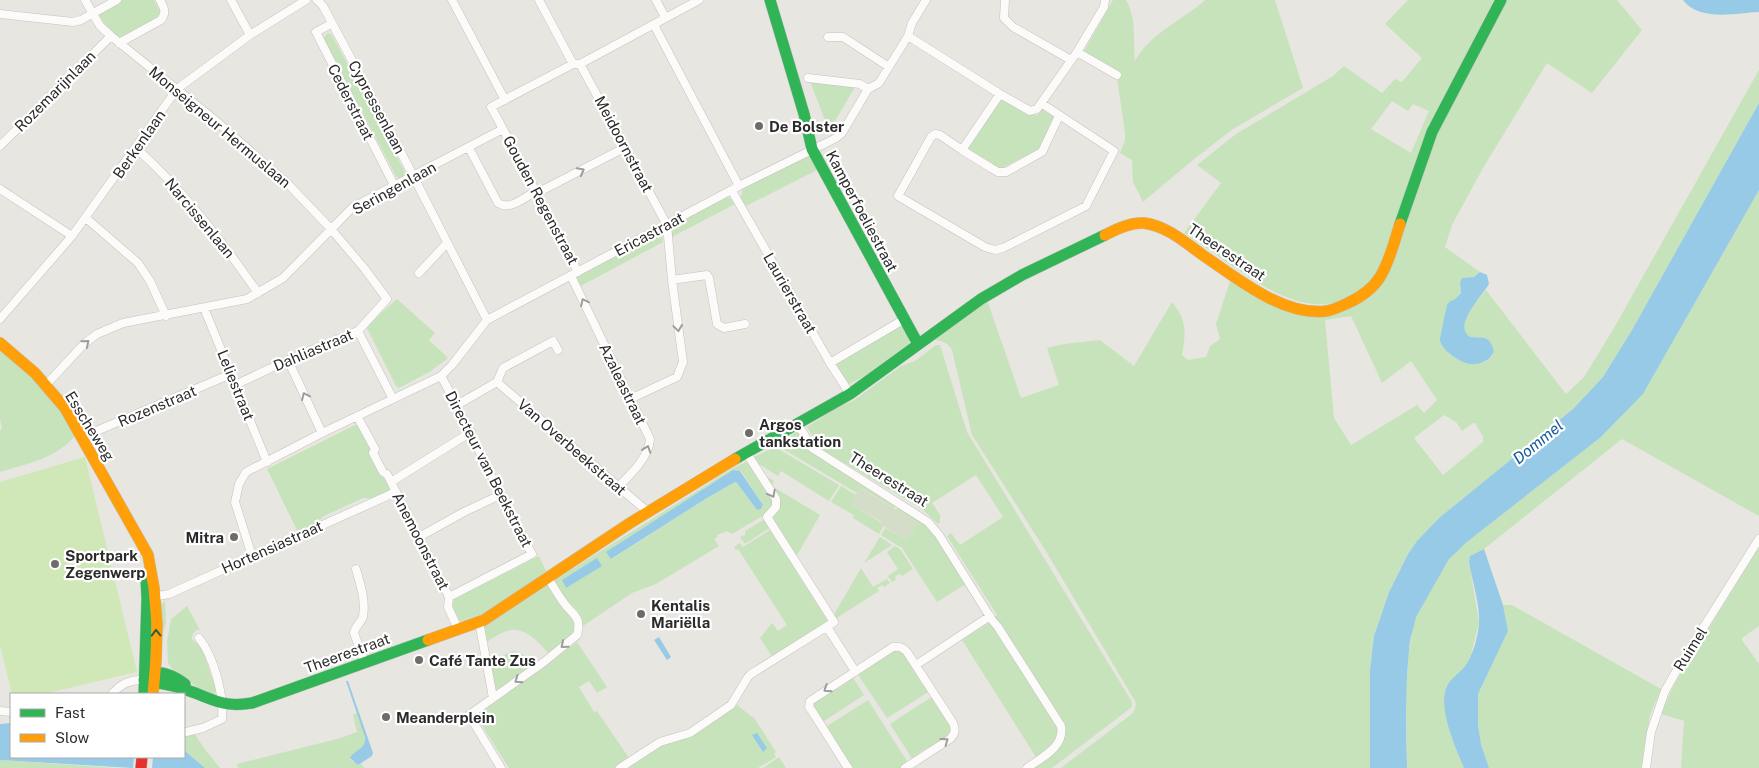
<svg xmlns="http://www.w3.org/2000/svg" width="1759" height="768" font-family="'Public Sans',sans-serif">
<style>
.green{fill:#c7e3bb;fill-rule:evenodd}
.cemetery{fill:#d3ddc8}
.pitch{fill:#d0e7b8}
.water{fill:#97cae7}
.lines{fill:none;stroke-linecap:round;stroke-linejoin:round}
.street-casing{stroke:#c2c2c1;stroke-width:9}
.fast-casing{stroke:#c2c2c1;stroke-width:12}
.slow-casing{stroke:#c2c2c1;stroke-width:12}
.jam-casing{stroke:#c2c2c1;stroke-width:12}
.street{stroke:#fcfbfa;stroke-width:8}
.fast{stroke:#30b455;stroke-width:11}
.slow{stroke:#ff9f0a;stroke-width:11}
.jam{stroke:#e5322d;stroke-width:11}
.oneway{stroke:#9e9d9d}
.oneway2{stroke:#2d623c}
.poi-dot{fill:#6d6c6a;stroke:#fff;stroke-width:2}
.labels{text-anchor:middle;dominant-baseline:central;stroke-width:4.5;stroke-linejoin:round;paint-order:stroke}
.street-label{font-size:15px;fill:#2b2b2b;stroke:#fff}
.poi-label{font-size:15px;font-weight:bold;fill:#2b2b2b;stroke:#fff;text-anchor:start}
.water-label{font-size:16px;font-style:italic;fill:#135b97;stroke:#fff}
</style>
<rect width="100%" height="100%" fill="#e8e6e0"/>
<path class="green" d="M121 0H154L160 11 159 16 125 36 118 37 108 28 98 14Z
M1113 0H1126C1137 19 1133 41 1135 61 1151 32 1182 21 1205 0H1275L1303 88 1233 129 1193 160 1143 202 1133 182 1132 160 1120 153 1125 140V133L1117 78 1120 73 1084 51Z
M1408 0H1494L1435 115 1377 275C1331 327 1283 300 1235 268 1218 256 1201 245 1184 233L1221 183 1197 165 1236 134 1333 76 1344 66 1382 93 1395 79 1402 82 1422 58 1385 24ZM1392 101 1408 111 1413 104 1429 111 1411 153 1371 129Z
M1503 0H1617L1642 30 1592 93 1547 63 1483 168 1452 225 1445 247 1480 272 1474 277 1464 278 1460 285 1461 293 1446 309 1445 321 1441 337 1442 345 1445 349 1461 360 1485 362 1490 359 1494 352 1479 337 1474 338 1467 336C1456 322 1477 301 1486 290L1566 394 1584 377 1614 328 1759 70V103L1632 330 1603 377 1573 409 1439 518 1417 541 1408 554 1389 592 1374 636 1370 670V768H1061L1133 713 1136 705 1135 701 1047 553 972 435 952 350C947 342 941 340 932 340L987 300 1021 398 1059 385 1047 348 1064 344 1100 340 1134 366 1172 302C1187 320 1186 333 1182 355L1188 360 1206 357 1210 346 1220 339 1216 324 1231 278 1297 311 1356 305 1373 295 1380 285 1430 145ZM1351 316 1382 383 1411 361 1437 400 1424 413 1417 405 1351 445 1334 418 1325 320ZM1444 415 1456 422 1462 431 1473 423H1475L1483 437V442L1443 475 1414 438Z
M328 33 332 35 405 172 404 177 400 179 396 176 325 41 323 38Z
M810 81 855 87 835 121 830 124 825 120Z
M999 96 1030 115H1037L1042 109 1056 118 1039 149 1000 169 966 149Z
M810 153 819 169 744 207 740 200 743 188Z
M1759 190V516L1622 439 1484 549 1470 557 1469 562 1479 622 1471 655 1465 666 1446 687 1445 709 1450 731 1464 768H1407L1406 692 1409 650 1413 627 1416 616 1438 577 1449 559 1458 549 1601 437 1643 394Z
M725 197 730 198 735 204 672 237 669 227Z
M661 232 663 242 579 287 576 279 577 275Z
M397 299 435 333 429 340 448 358 431 371 399 388 396 386 367 328 370 323Z
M899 326 904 328 909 337V344L863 377 849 384 836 366 837 363Z
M936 345H940L967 432 1132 702V707L1052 768H1031L1064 736 994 619 997 615 947 536 951 533 960 545 1003 517 976 475 932 503 940 515V522L938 524 922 509 821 449 807 427 838 407 853 401 901 366 915 361Z
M0 348C30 374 56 400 76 435 57 458 27 464 0 472V431L2 428 0 419Z
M357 424 360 426 390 488 388 492 375 499 363 498 324 516 313 526 298 532 267 469Z
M796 432 799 433 809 449 897 504 894 508 861 488 857 493 778 446Z
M775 447 839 485 829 501 781 471 778 476 759 464 754 457Z
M746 462 750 464 774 503 769 512 732 534 727 531 717 535 718 537 714 539 719 546 656 584 632 593 583 626C582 612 574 608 565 599 561 593 557 587 553 581L735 467ZM733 470 741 471 763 505 761 509 757 510 737 483 735 482 707 498 612 559 607 552Z
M767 477 774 481 772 486 820 515 796 557 774 522 773 516 777 510 766 479Z
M841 486 856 495 851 504 882 523 881 525 883 527 879 534 853 518 854 515 831 502Z
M899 505 928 526 966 584 937 602 902 548 881 535 885 528 907 540 918 523 896 510Z
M765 519 771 527 745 544 740 537 745 535V531Z
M770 530 829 623 773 658 760 638 772 623 778 631 787 625 738 549 736 550 734 547 740 543 743 547Z
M880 537 892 545 864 563Z
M895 546 900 549 913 569 902 576 899 574 895 577 896 580 892 582 888 576 898 569 887 552Z
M1759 547V626L1742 638V640L1759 664V768H1681L1684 721 1661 714 1662 711 1675 683Z
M539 556 546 571 485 613 458 622 451 607 454 599Z
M861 568 873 587 887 579 890 583 884 587 882 585 877 588 879 591 835 619 833 616Z
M547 585 557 599 574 618 576 631 550 655C540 644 525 625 507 631 500 633 493 638 486 642L482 626 507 612Z
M165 601 166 623 159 645 161 604Z
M1503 605H1512L1661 689 1650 715 1641 768H1489L1481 744 1478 725V694L1508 631Z
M187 606 200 630H197L193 633 192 639 195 642 201 644 216 690 214 695 210 696 173 670 168 663 167 642 171 619Z
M990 622 994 626 1057 724C1060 741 1049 748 1036 757L962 640Z
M577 642 607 687 597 693 589 681 579 687 594 712 597 711 629 758 614 768H509L476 716Z
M895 649 902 650 917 671V676L922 684 926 685 930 691 887 718 857 673Z
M512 651C523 652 528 658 535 665L494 695 491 662Z
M852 676 864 695 821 723 812 708 813 701 832 688 837 689 845 684 846 679Z
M933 696 951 723V733L932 748 928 747 919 753 918 757 913 760 890 724Z
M868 700 908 763 901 768H853L847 758 842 756 824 728Z
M737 705 755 719 776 752 774 754 776 757 758 768H627L659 747 691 737 731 710Z
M357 713C360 722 370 740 362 748 358 753 353 753 350 759L359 765 361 763 364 768H238L237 764 337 739 357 732 353 715Z
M184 728 194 733 204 748 220 768H205L184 750Z
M779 757 786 768H763Z
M0 760 117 768H0Z"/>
<path class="cemetery" d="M860 488 918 523 907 540 881 525 882 522 851 504Z"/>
<path class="pitch" d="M85 457 137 672 43 694H12L0 646V482Z"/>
<path class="water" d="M1683 0H1759V12C1737 13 1699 22 1683 0Z
M1759 103V190L1643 394 1601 437 1467 542 1449 559 1416 617C1414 628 1409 639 1409 651 1405 690 1406 729 1407 768H1370V670L1374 636 1389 592 1408 554 1417 541 1439 518 1573 409 1603 377 1632 330Z
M1480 272 1487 275 1489 284C1482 296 1452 326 1470 337 1484 338 1490 335 1494 352L1489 359C1484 362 1477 365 1470 364 1461 363 1441 350 1440 340 1440 338 1446 309 1447 305L1450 301 1454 300 1461 293 1460 282 1462 278 1474 277Z
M733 470 740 471 763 505 761 509 757 510 737 483 735 482 707 498 611 559 606 552Z
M1484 549 1503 605 1508 631 1478 694V725L1481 744 1489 768H1464C1456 748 1437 708 1447 686 1450 679 1460 673 1465 666 1473 655 1478 637 1479 623 1480 603 1472 581 1469 562L1470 556Z
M597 558 602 566 566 588 562 580Z
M659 637 671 657 667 660 654 640Z
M346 681H348L373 753 372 756 358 765 350 758C356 749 366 749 365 737Z
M11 723V757H134L133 768 0 760V724Z
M757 733 767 748 763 752 752 735Z
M184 750 205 768H152L153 757H184Z"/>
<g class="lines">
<g class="street-casing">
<path id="street" d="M85 0 100 26 111 36 215 120 288 184 331 229 364 268 387 299 358 331 288 360 235 385
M231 0 250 35
M317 0 323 6 405 160 487 320
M452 0 505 100
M539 0 573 64
M656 0 665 17
M1005 0 1004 18 1013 27 1071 60
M0 14 73 22 81 20 117 0
M331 24 316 32 395 187
M654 25 739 186
M908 36 1000 94 1030 111 1037 109 1077 52 1104 7 1105 0
M828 37H843L889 67
M119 43 161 20C167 12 164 8 160 0
M1077 52 1117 75
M580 64 667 225 672 280 683 362 677 377 630 399
M808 78 860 84 868 89
M1000 94 962 150 940 135 935 134 931 137 898 196 985 247 995 250 1003 248 1086 206 1114 151 1041 103
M503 129 578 272
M0 146 111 36
M136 148C184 191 221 240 258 293
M469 148 498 203C510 211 525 197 536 191
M962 150 991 168 998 172H1006L1042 152 1059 116
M0 189 72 236
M732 191 830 363 850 394
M537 193 626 147
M86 218 138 263 150 281 166 316
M419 273 447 243
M571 276 650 439C649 457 631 474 618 487
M672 280 707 275 709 278 717 324 724 328 745 324
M204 308 267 462
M0 319 72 236 177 89 250 35 306 0
M358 331 393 399
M288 360 322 433
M830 363 903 320
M441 376C473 434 499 496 532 554L449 597
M497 382 503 368 553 341 558 350
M46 385 84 344 97 334 123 323 247 299 283 278 353 207 503 129 491 107 573 64H580L699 0
M457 405 497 382 648 512
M357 416 375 449 373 453 383 472 387 474 449 597 448 607 458 629
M798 424 812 448 928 522 939 535 992 620 998 627 1061 726C1065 747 1041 758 1027 768
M83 439 94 432 231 374
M391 482 471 432
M419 537 464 512 500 495
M252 556 235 502 239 484 246 472 322 433 441 376 452 365 487 320 739 186 836 138 842 133 868 89 879 83 908 36 912 23 926 0
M356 569C360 583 366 601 363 616 362 623 355 625 354 633L365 663
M152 597 169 594 396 492
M479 621 493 698
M827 627 855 671
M916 665 990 616
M112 694C121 684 130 679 144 680
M0 711 11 712
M186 732 203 728 222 719C224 695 214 657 199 638
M501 768 469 715 544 662 577 635C582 616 573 616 564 603 558 595 553 586 548 578
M620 768 660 742 690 733 731 705 748 677 751 674 834 622 767 517 776 507V499L746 452
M848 768 812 711 809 707 810 701 893 647C899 646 902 647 907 652L953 723C956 730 955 734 950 739L905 768
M1646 768 1651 732 1665 691 1678 668 1759 539"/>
</g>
<g class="fast-casing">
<path id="fast" d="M770 0 804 114 812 149 918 344
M1400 224 1432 132 1501 0
M735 459 850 394 981 299 1022 275 1105 235
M150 675C161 669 176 677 185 684
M144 680C158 683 173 685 187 690 213 699 223 708 252 703L428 640
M144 694 147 598 146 579"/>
</g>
<g class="slow-casing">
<path id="slow" d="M1105 235C1116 229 1131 222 1144 223 1167 226 1186 243 1204 256 1237 278 1284 317 1326 311 1334 310 1341 306 1348 303 1361 297 1372 290 1380 277 1390 261 1394 242 1400 224
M0 343 35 373 65 408 148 555 154 588 157 624 156 660 153 694
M428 640 484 620 630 523 735 459"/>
</g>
<g class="jam-casing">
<path id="jam" d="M141 768 142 757"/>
</g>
<use href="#street" class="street"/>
<use href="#fast" class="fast"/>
<use href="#slow" class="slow"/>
<use href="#jam" class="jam"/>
</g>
<defs><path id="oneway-chevron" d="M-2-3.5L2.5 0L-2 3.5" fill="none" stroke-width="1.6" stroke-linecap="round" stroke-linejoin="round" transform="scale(1.25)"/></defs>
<g class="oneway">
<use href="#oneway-chevron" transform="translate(581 171) rotate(-28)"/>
<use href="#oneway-chevron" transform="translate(584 302) rotate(-116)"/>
<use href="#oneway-chevron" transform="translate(678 328) rotate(82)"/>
<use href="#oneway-chevron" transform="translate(86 343) rotate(-40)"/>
<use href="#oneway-chevron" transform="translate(305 396) rotate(-115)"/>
<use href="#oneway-chevron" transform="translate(647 449) rotate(-71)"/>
<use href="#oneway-chevron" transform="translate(772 494) rotate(62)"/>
<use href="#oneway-chevron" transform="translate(564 645) rotate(141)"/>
<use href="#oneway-chevron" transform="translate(518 680) rotate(145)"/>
<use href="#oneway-chevron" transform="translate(827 689) rotate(147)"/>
<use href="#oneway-chevron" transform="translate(945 741) rotate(-36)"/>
</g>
<use class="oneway2" href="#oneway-chevron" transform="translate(156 633) rotate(-91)"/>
<g class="poi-dot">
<circle cx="759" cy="126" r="5"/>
<circle cx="749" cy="433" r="5"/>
<circle cx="234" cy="537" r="5"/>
<circle cx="55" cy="564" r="5"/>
<circle cx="641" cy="614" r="5"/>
<circle cx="419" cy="660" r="5"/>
<circle cx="386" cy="717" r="5"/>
</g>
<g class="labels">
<g class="street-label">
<text transform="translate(55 91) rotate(-45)">Rozemarijnlaan</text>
<text transform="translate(351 102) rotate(63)">Cederstraat</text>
<text transform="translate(377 107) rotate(62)">Cypressenlaan</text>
<text transform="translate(220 127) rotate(40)">Monseigneur Hermuslaan</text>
<text transform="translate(139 144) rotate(-55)">Berkenlaan</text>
<text transform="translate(624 144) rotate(62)">Meidoornstraat</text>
<text transform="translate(394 188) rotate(-29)">Seringenlaan</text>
<text transform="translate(541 200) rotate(62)">Gouden Regenstraat</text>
<text transform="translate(862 211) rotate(62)">Kamperfoeliestraat</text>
<text transform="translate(200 218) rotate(50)">Narcissenlaan</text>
<text transform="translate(649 234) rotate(-28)">Ericastraat</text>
<text transform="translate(1227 252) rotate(34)">Theerestraat</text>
<text transform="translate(790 293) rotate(60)">Laurierstraat</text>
<text transform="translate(313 350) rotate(-23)">Dahliastraat</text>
<text transform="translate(623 384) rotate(64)">Azaleastraat</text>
<text transform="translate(236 385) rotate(68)">Leliestraat</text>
<text transform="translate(157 406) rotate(-23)">Rozenstraat</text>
<text transform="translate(90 426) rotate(58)">Esscheweg</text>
<text transform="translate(572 447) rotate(41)">Van Overbeekstraat</text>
<text transform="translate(489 469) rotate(63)">Directeur van Beekstraat</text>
<text transform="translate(889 479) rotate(32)">Theerestraat</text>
<text transform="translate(421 541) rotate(63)">Anemoonstraat</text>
<text transform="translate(272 547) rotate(-24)">Hortensiastraat</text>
<text transform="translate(1690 649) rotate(-58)">Ruimel</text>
<text transform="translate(347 653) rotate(-20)">Theerestraat</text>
</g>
<g class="poi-label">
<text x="769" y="126">De Bolster</text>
<text x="759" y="424">Argos<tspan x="759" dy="17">tankstation</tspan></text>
<text x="224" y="537" text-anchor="end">Mitra</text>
<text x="65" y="555">Sportpark<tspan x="65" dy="17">Zegenwerp</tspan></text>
<text x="651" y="605">Kentalis<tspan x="651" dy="17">Mariëlla</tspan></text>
<text x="429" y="660">Café Tante Zus</text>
<text x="396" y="717">Meanderplein</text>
</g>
<g class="water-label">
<text transform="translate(1538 442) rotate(-39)">Dommel</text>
</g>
</g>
<rect x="10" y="693" width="175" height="65" fill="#ffffff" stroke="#aaaaaa"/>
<rect x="20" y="709" width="25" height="8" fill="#30b455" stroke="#aaaaaa"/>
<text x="55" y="718" font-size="15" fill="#2b2b2b">Fast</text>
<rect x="20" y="734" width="25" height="8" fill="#ff9f0a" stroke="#aaaaaa"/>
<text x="55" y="743" font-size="15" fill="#2b2b2b">Slow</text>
</svg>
